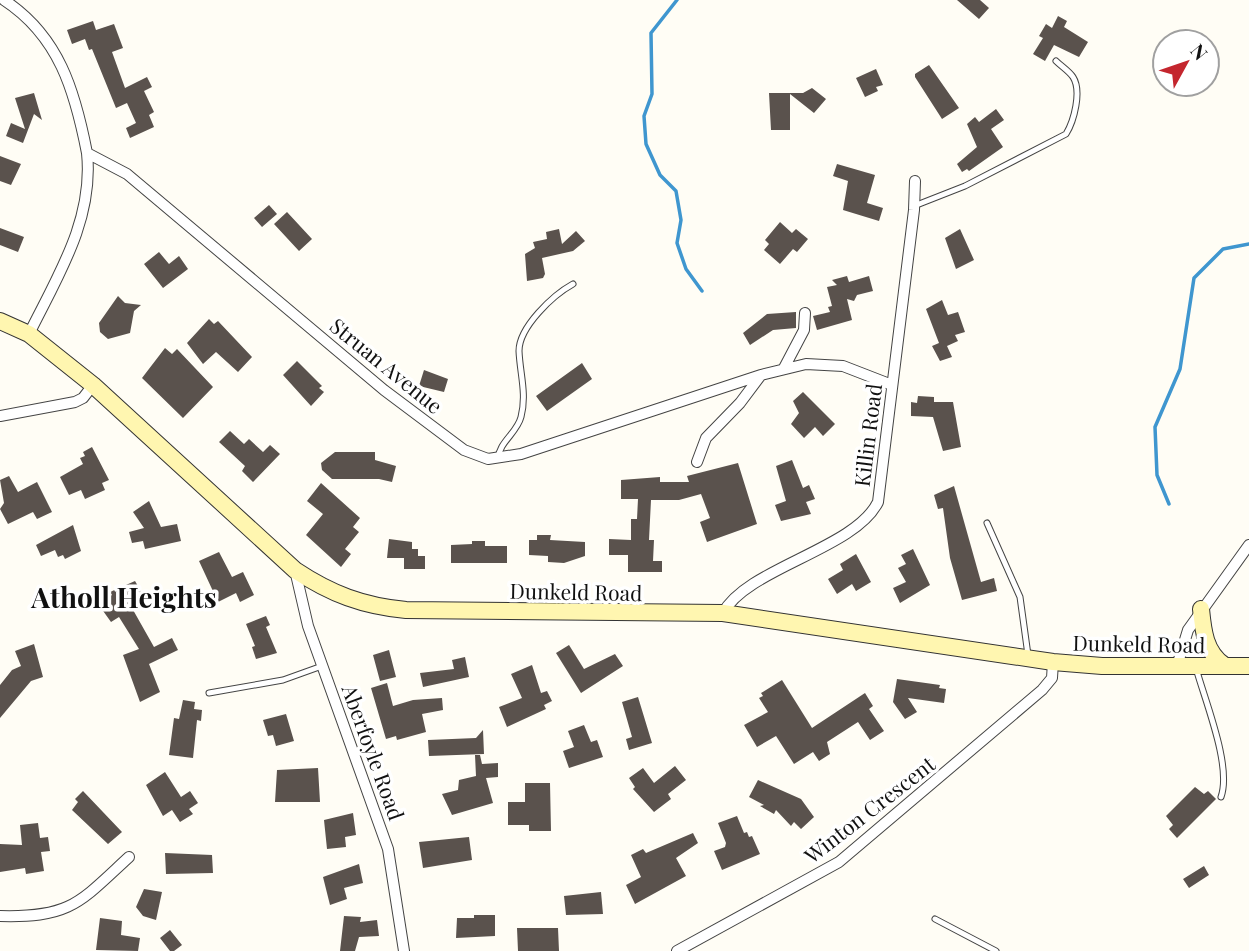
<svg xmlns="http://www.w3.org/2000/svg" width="1249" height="951" font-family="'Playfair Display',serif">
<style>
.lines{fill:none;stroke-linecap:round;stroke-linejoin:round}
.stream{stroke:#3f96cf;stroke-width:3.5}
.building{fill:#5a524d}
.lane-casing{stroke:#444;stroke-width:7}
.street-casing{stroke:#444;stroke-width:12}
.secondary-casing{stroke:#333;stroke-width:18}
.lane{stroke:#fff;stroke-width:5}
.street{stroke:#fff;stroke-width:10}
.secondary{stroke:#fff6b0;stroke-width:16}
.labels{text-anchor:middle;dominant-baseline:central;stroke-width:7;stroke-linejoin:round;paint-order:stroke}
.street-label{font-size:21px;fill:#111;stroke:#fff}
.district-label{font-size:28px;font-weight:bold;fill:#111;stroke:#fff}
</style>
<rect width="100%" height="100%" fill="#fffdf5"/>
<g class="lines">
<path class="stream" d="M677 0 651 33 652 94 644 116 646 144 660 175 676 191 681 220 677 243 686 269 702 291
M1169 504 1157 475 1155 427 1180 369 1194 278 1223 249 1249 244"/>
</g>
<path class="building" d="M957 0H980L989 8 979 19Z
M1058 16 1067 21 1064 27 1088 42 1079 57 1054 45 1045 61 1033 54 1043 38 1039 36 1046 24 1052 28Z
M93 21 96 30 114 24 123 48 112 52 125 88 147 77 152 87 144 91 154 112 149 115 154 127 130 138 126 128 136 123 127 103 116 108 92 49 89 50 85 39 72 44 67 30Z
M929 65 959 108 942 119 915 77V74Z
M876 69 883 85 876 87 878 91 865 97 856 78Z
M812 88 826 99 814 113 790 94V130H771L769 93H803Z
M34 93 42 120 34 114 23 143 6 136 11 123 25 129 15 98Z
M996 109 1004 120 991 129 1003 147 969 171 967 169 962 172 957 164 977 147 967 124 975 117 979 122Z
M0 156 21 164 11 185 0 181Z
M837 164 875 175 867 203 883 208 879 221 843 210 848 181 833 176Z
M269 205 277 214 262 227 254 218Z
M287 212 312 239 299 251 274 224Z
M780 222 792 233 796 229 808 239 797 252 793 249 780 264 764 250 769 244 765 240Z
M0 228 24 237 18 252 0 245Z
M559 229 562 244 576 231 585 241 573 251 542 258 545 274 543 278 527 281 525 254 535 248 533 242 547 239 546 232Z
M960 229 974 260 956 269 945 238Z
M159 252 169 264 179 256 188 269 163 288 144 264Z
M847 276 849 282 869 276 873 291 857 295 854 301 847 299 852 320 817 330 813 316 830 312 828 307 832 306 827 287 837 285 832 280Z
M118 296 125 303 141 305 134 311 130 333 108 339 100 332 99 323Z
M942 300 948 315 958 312 965 332 955 335 958 341 947 346 952 357 940 361 932 346 939 343 926 309Z
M796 312V328L773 330 750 345 743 333 767 314Z
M209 319 214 324 218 321 252 357 238 372 216 352 203 364 187 343Z
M165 348 172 354 177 349 213 387 183 418 142 378Z
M297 361 322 386 319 388 324 392 311 406 283 375Z
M582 363 592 379 547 411 536 396Z
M424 370 448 379 444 392 419 386Z
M803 392 835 424 823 436 815 427 804 438 791 424 799 413 793 401Z
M918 396 934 397V402H953L961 447 943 451 933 417 911 416V402L917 403Z
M230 431 244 444 249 439 263 452 270 445 280 454 253 482 242 471 245 466 219 442Z
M92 447 109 480 102 483 105 490 85 499 81 490 69 495 60 477 83 464 80 458 85 456 83 452Z
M335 452H375V460L396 466 392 482 379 479H332L322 470 321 463Z
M792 460 803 488 809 485 815 499 806 502 811 514 781 521 775 505 786 501 776 466Z
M738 463 757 524 707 542 700 522 710 518 701 494 679 500H651L649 540H654L653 561H662V572H628V555H609V539L631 540V519H637L638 499H621V480L660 477V482H689L687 476Z
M9 476 18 492 37 482 52 512 37 519 33 512 8 524 0 509 4 503 0 480Z
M321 483 360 518 353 527 359 532 345 549 351 554 341 567 306 535 323 514 307 501Z
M954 486 981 582 994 578 997 591 962 600 950 558 943 508 938 509 934 495Z
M149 501 161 527 177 524 181 541 145 549 143 541 132 543 129 532 144 528 133 512Z
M73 525 81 551 65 559 63 555 58 557 55 550 41 556 36 545Z
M537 535H551L550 540 585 542V556L564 563 548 562V556L529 555V540H537Z
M389 539 412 542V549H418V556H425V569H404V558H387Z
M472 541H485V546H507V563H451V545L472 544Z
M913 549 930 585 900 603 893 588 906 582 898 568 906 564 901 555Z
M219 552 232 577 243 572 254 595 240 602 236 593 218 602 199 561Z
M856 554 871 582 856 591 852 584 837 594 828 579 843 570 840 564Z
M135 581 142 593 128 601 154 647 172 638 178 650 149 664 160 692 140 702 123 655 139 649 119 617 111 622 101 608 110 602 107 598 112 595 110 592Z
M266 616 270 625 266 627 277 653 256 659 252 647 255 646 246 624Z
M34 644 43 677 31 681 0 718V685L12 670 21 666 15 651Z
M569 645 584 669 615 654 623 666 581 693 556 653Z
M389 650 396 677 380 681 373 655Z
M465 657 469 677 423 687 420 673 454 669 452 660Z
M532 665 541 693 547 691 552 701 544 705 546 709 507 727 499 707 522 698 511 674Z
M897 679 940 685 939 688 946 689 944 703 908 698 917 712 905 719 893 702Z
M782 680 812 728 865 693 873 706 869 709 884 731 870 740 858 722 827 742 830 754 819 761 813 752 794 764 776 736 757 747 744 725 768 712 759 698 763 696 761 693Z
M387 683 393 706 413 700 442 698 443 710 422 714 426 732 397 740 396 736 386 739 371 688Z
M638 697 652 743 629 750 626 739 632 737 622 702Z
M183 700 195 702 194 709 202 710 201 721 197 720 193 758 169 755 174 718 179 719Z
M286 714 294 741 276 746 273 735 268 736 263 720Z
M584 725 591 742 597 740 603 757 569 768 563 751 574 747 568 731Z
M483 730 484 754 429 756 428 740 476 738Z
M475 755H480L482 764 498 763V777L486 778 493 803 452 815 442 794 458 790 459 780 476 776Z
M675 766 686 780 668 794 671 799 654 812 633 789 635 787 629 778 643 768 654 783Z
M318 768 320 802H275L277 770Z
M165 772 181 797 190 791 198 803 189 809 193 814 180 822 172 810 163 816 146 785Z
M758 780 801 799 814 817 801 829 794 822 791 826 776 810 774 814 760 806 764 805 749 797Z
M525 783H550L551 831H529V825H508V802H525Z
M1195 787 1204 794 1208 791 1216 799 1177 838 1169 829 1173 825 1166 816Z
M83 791 122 832 108 844 72 810 78 802 75 799Z
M353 813 356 835 345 837 346 847 327 849 324 820Z
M737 816 744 833 747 832 749 837 752 836 760 854 722 870 714 851 725 847 726 843 718 823Z
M38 823 40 838 48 837 50 851 41 852 44 871 26 874 25 868 0 872V844L22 845 20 825Z
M693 833 698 843 676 858 686 876 635 904 626 885 641 877 631 855 643 849 646 853Z
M469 837 472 860 423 868 419 842Z
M165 853 212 855 213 873 166 874Z
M359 864 363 883 344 888 347 899 330 905 323 877Z
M1204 866 1209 875 1189 888 1183 879Z
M144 889 162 892 156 920 143 916 136 907Z
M601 892 603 914 566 915 564 896Z
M474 915H495V936L456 938 457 918H474Z
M344 916 361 917 360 922 377 920 379 936 359 937 355 951H340Z
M100 918 122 921 121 935 140 938 138 951 96 950Z
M517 928H558L559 951H518Z
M170 930 182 945 174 951H170L160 938Z"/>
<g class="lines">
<g class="lane-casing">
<path id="lane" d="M914 206 965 186 1066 134C1074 121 1082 91 1073 77 1069 71 1061 66 1056 61
M498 459C499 442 517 433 521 417 527 394 520 374 519 351 519 327 553 295 573 284
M987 523 1020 597 1028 655
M1196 668C1205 701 1232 766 1221 797
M209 693 283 680 322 666
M935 919 996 951"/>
</g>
<g class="street-casing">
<path id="street" d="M4 0C59 36 75 91 87 153
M29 334C57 277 94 220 87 153L127 174 384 390 464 450 488 459 521 454 761 375 806 364 843 366 892 385
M784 368 804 330 805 313
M0 416 75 402 83 398 93 385
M697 462 706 438 740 403 761 375
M295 570 308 626 388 849 404 951
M723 613C747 568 855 549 878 502L914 210 915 181
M1177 666 1188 630 1249 545
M0 916C71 918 80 902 129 857
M677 951 839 862 1042 690 1052 678 1053 662"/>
</g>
<g class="secondary-casing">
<path id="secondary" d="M0 321 29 334 93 385 295 570C331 594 363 606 406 610L723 613 1053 662 1102 666H1249
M1201 609C1203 630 1205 652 1224 665"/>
</g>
<use href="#lane" class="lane"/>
<use href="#street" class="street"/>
<use href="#secondary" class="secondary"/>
</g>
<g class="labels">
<g class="street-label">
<text transform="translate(387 365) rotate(39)">Struan Avenue</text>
<text transform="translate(867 435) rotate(-83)">Killin Road</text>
<text transform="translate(576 591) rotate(1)">Dunkeld Road</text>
<text transform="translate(1139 643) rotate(1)">Dunkeld Road</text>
<text transform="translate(374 752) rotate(70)">Aberfoyle Road</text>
<text transform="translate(869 809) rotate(-38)">Winton Crescent</text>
</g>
<g class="district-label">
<text x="124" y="596">Atholl Heights</text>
</g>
</g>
<g transform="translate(1186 63) rotate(50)"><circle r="33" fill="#ffffff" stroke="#a0a0a0" stroke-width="2"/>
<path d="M0-5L12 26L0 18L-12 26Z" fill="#c4262e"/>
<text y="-10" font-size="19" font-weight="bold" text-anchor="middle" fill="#111111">N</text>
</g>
</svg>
